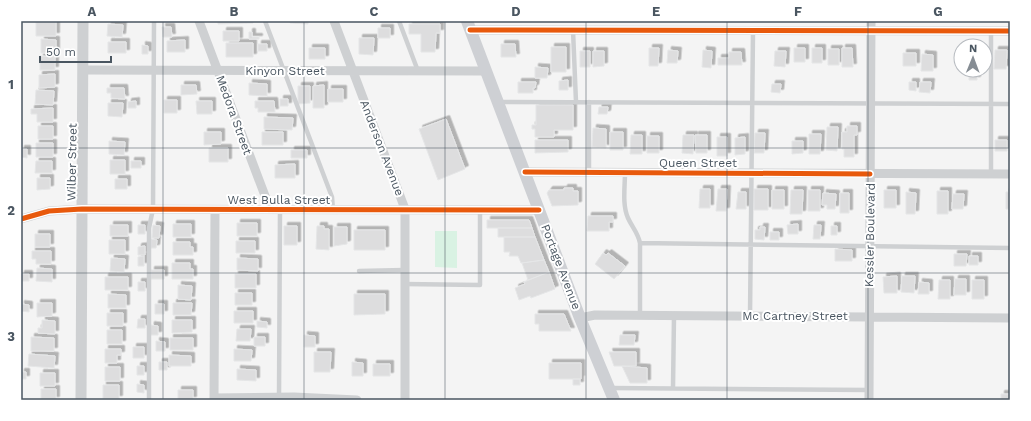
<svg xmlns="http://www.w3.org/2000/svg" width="1031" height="421" font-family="'Work Sans',sans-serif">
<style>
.green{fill:#d9f2e3}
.building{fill:#ddddde;stroke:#e5e6e7;filter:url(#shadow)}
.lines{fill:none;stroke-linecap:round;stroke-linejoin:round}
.service{stroke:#ced0d2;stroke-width:4.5}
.minor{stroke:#ced0d2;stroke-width:9}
.tertiary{stroke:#ced0d2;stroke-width:11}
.secondary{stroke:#ced0d4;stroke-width:12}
.cycleway-casing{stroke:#fff;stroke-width:8}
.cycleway{stroke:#e8590c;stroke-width:5}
.grid{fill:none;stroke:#4a5661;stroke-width:1;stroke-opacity:0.55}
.labels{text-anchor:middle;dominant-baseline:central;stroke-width:4;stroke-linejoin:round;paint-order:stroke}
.street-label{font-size:12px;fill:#4a5661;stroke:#fff}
.neatline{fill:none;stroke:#4a5661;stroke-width:1.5}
.grid-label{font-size:13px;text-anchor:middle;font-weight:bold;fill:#4a5661}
</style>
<defs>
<filter id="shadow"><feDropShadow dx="3.5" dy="-3.5" stdDeviation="0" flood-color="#0004"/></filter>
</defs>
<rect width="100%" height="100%" fill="#f4f4f4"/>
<path class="green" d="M435 231H457V268L435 267Z"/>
<path class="building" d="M218 21H253V23L218 24Z
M290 21H308V24L290 23Z
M36 22H56V36H36Z
M108 24 123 25 122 37 107 36Z
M409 24H440V33H436L435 52H421V34H409Z
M162 27H171L172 37H163Z
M378 28H390V38H378Z
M223 31H239V41H223Z
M249 32H252V37H259V39H249Z
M359 38H374L373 55 359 54Z
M41 39 56 40V53H41Z
M185 40V52H167V41Z
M108 42H126V53H108Z
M226 43H253V57H226Z
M258 44H267V51H258Z
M501 44H515L516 57H501Z
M142 45 148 46V54H142Z
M551 47H566V72H551Z
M309 48H325V59H309Z
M649 48H659L658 66H649Z
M794 48H805V62H794Z
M812 48H822V63H812Z
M842 48H852L853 67H842Z
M828 49H839V65H828Z
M957 49H961V64H958Z
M668 50 678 51 677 63H667Z
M703 50 712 51 711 68 702 67Z
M995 50H1007L1006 69H994Z
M580 51H590V67H580Z
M593 51H604V66L593 67Z
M775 51H786L785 67 774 66Z
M729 52H741L742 65H718V58H729Z
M903 53H916V66H903Z
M922 54 933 55V71H921Z
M40 56 55 57V70H40Z
M535 67 548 68 547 78H535Z
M969 70H977V80H969Z
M55 74V87L39 88V75Z
M568 80V90H559V81Z
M518 82H536L535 88H533V93H518Z
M909 82H916V91L909 90Z
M920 82H931L930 93 919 92Z
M249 83 267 84V96L249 95Z
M772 84H781L780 93 771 92Z
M181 85H196L197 94 181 95Z
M324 85V108H313V86Z
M298 86H310V103L298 104Z
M107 88H124L125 99 111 98V93H107Z
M328 89H343V102H328Z
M36 90 54 91 53 105 35 104Z
M280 99H288V106H280Z
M164 100H177V113H164Z
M136 101V108H128V102Z
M196 101H212V114H197Z
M255 101H274L275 112H258V108H255Z
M108 103H123L122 117 108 116Z
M536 105H573V130H554V137H535V129H532V125H536Z
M599 107H608L607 114H598Z
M53 108V122H37V114H31V109Z
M264 117 293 118 292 130 264 129Z
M446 119 465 169 438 180 419 129Z
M38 126H53V139H38Z
M847 126H857V135H854V157H844V149H842V132H847Z
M827 127H838L837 151 826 150Z
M593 128 606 129V148L592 147Z
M204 132H221V144L204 145Z
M262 132H283V145H262Z
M610 132H623V150H610Z
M755 133H765L764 153H754Z
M809 134H821L820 154H809Z
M631 135H642V154H630Z
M683 135H694L693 154 682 153Z
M695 135H707V153H696Z
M647 136H659V153H647Z
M717 137H727V156H717Z
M745 137V154L735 155V138Z
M535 140H568V152L535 153Z
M995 140H1007V151H995Z
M109 141 125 142 124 155 109 154Z
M792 141H803V153L792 154Z
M36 143H53V157H36Z
M209 148H228V162H209Z
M21 149H27V158L21 157Z
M291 150H307V158H291Z
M110 160H125V174H110Z
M36 161H52V173H35Z
M131 161H141V168H131Z
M295 164V178H275V165Z
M37 178H50V189L37 190Z
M115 179H127V189H115Z
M564 188H573V191H578V205L552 206 547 193 549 190H564Z
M700 189H710V208H699Z
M718 189H727L726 211H716Z
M754 189H768V210H754Z
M772 190H784V209H772Z
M791 190H803L802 214H790Z
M808 190H820V211H808Z
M884 190H896V208H884Z
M937 191H948V214H937Z
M738 192H746V209H736Z
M906 192 916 193 915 214H906Z
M1006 192H1010V209H1006Z
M823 193 836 194 835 209H827V205H822Z
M840 193H849V213H840Z
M953 194H964L963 209H952Z
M588 216H613V222H609V231H587Z
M487 220H529L532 228H487Z
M237 223H257V236H237Z
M173 224H191V237H173Z
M798 224V234H788L787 225Z
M110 225H128V236H110Z
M138 225H145V234H138Z
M153 225 160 226 159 238H152Z
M814 225H821L820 239H813Z
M284 226H297V245H284Z
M317 226H324V229H329V250L316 249Z
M831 226H837V235H831Z
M334 227H347V244L334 246Z
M760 227H765L764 240 755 239V230H760Z
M498 228H532L535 237H498Z
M354 230H385V250H354Z
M770 232H779V240H770Z
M35 234H50V247H35Z
M504 237H535L544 260 521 263 518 256H509L510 252H504Z
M151 239 157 240 156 248H151Z
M109 240H125V254H109Z
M236 241H255V253H236Z
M173 242H190V247H193V255H173Z
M145 246V255H138V247Z
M835 249 852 250V261H835Z
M32 251H51V264H36V259H32Z
M603 253 606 255 608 253 625 266 614 279 595 264Z
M954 254H967L966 266H954Z
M144 256V266H138V257Z
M969 256H978V265H969Z
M111 258 125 259 124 272 110 271Z
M237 258 258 259V271L237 270Z
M544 260 549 272 528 280 522 263Z
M172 263H190V269H193V279H172Z
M37 268 52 269V282L36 281Z
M151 270H164V279H151Z
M549 272 555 289 531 298 530 296 519 300 515 288 525 284 524 282Z
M21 274H29V281H21Z
M235 274H256V288H235Z
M897 276V293H884L883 277Z
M902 276H915L914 293 901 292Z
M105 277H128V290H105Z
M955 279H966V295H954Z
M939 280H950V299H938Z
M972 280H984V299H972Z
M138 282H145V291H138Z
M919 282 929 283V294H918Z
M178 285 192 286 191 300 178 299Z
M235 293H252V305H235Z
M108 294 126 295V308H108Z
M354 294H385V314L354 315Z
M37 303H52V316L37 317Z
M173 303H192L191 315H173Z
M21 304 29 305V312L21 311Z
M155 304H164V314H155Z
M234 311H253V323H234Z
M107 313H123V326H107Z
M535 314H564L571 331H539V324H535Z
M138 319H145V328H137Z
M42 320 55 321V334L38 333V328H42Z
M172 320H192V332L172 333Z
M257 321 267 322V328L257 327Z
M151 325 158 326V335H150Z
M237 329H251L250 341H236Z
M107 330H122V344H107Z
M304 335 315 336V347H304Z
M620 335H635L634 345H619Z
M31 337 54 338V351H31Z
M254 337H265V346H254Z
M170 338H193V350H170Z
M156 341 165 342V351H156Z
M133 347H144V358H133Z
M105 349H121V355H117V363H105Z
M234 349 252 350 251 361H234Z
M314 352H331L330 372H314Z
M609 352H636V366H614Z
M29 354 55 356 54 368 28 366Z
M169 355 191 356V366H169Z
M159 362H167V370H159Z
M352 362 363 363V376H352Z
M549 363H581V379H549Z
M373 364H390V376H373Z
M137 366H144V375H137Z
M622 366 647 368V383H630Z
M105 367H120V381H105Z
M237 369 256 370V381L237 380Z
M21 372H26V379H21Z
M40 373H55V386H40Z
M573 379H580V385H573Z
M137 384 144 385V393L137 392Z
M103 385H119V399H103Z
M41 389H56V400H41Z
M178 390H193V400H178Z
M1001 394H1010V400H1001Z"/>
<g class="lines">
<path class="service" d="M265 21 332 197 333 210
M399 21 418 71
M573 30 576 102
M500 102 1010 104
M589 102V173
M625 173C625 186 622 205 628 218 632 227 638 233 640 243V315
M991 174V31
M640 243 1010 248
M359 271 404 270
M404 284 480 285V210
M750 316 753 31
M611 388 869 390
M673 388 674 316
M279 397 280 210
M149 400V228L153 209 154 21"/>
<path class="minor" d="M199 21 270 209
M334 21 405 209V400
M470 30 1010 31
M83 70 486 71
M525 172 1010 174
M21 219 49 211 82 209 539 210
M580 318 595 315 1010 318
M214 398 294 397 357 400
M214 400 215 210
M869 400 871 21"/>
<path class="tertiary" d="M81 400 83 21"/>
<path class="secondary" d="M467 21 580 318 614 400"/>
<g class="cycleway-casing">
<path id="cycleway" d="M470 30 1010 31
M525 172 870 174
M21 219 49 211 82 209 539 210"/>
</g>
<use href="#cycleway" class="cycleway"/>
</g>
<path class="grid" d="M163 21V400M304 21V400M445 21V400M586 21V400M727 21V400M868 21V400M21 148H1010M21 273H1010"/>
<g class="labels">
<g class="street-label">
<text x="285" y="71">Kinyon Street</text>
<text transform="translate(234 115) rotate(70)">Medora Street</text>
<text transform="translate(382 148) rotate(69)">Anderson Avenue</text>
<text transform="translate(72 162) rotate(-89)">Wilber Street</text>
<text x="698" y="163">Queen Street</text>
<text x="279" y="200">West Bulla Street</text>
<text transform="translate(870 235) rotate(-89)">Kessler Boulevard</text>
<text transform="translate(561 267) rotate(69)">Portage Avenue</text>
<text x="795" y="316">Mc Cartney Street</text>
</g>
</g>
<rect width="1031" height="421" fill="none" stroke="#ffffff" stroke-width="44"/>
<g transform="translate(973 58) rotate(1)"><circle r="19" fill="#ffffff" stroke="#b7bbc0"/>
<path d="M0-3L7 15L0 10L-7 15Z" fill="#868d94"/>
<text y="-6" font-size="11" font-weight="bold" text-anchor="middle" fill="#4a5661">N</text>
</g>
<path d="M40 56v6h71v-6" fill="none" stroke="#4a5661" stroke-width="2"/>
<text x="46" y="56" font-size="12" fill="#4a5661" stroke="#ffffff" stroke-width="3" paint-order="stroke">50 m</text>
<rect x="22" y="22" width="987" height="377" class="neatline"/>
<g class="grid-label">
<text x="92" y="16">A</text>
<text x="234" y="16">B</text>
<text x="374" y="16">C</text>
<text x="516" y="16">D</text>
<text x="656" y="16">E</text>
<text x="798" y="16">F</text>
<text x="938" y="16">G</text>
<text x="11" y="89">1</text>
<text x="11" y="215">2</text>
<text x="11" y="341">3</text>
</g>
</svg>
